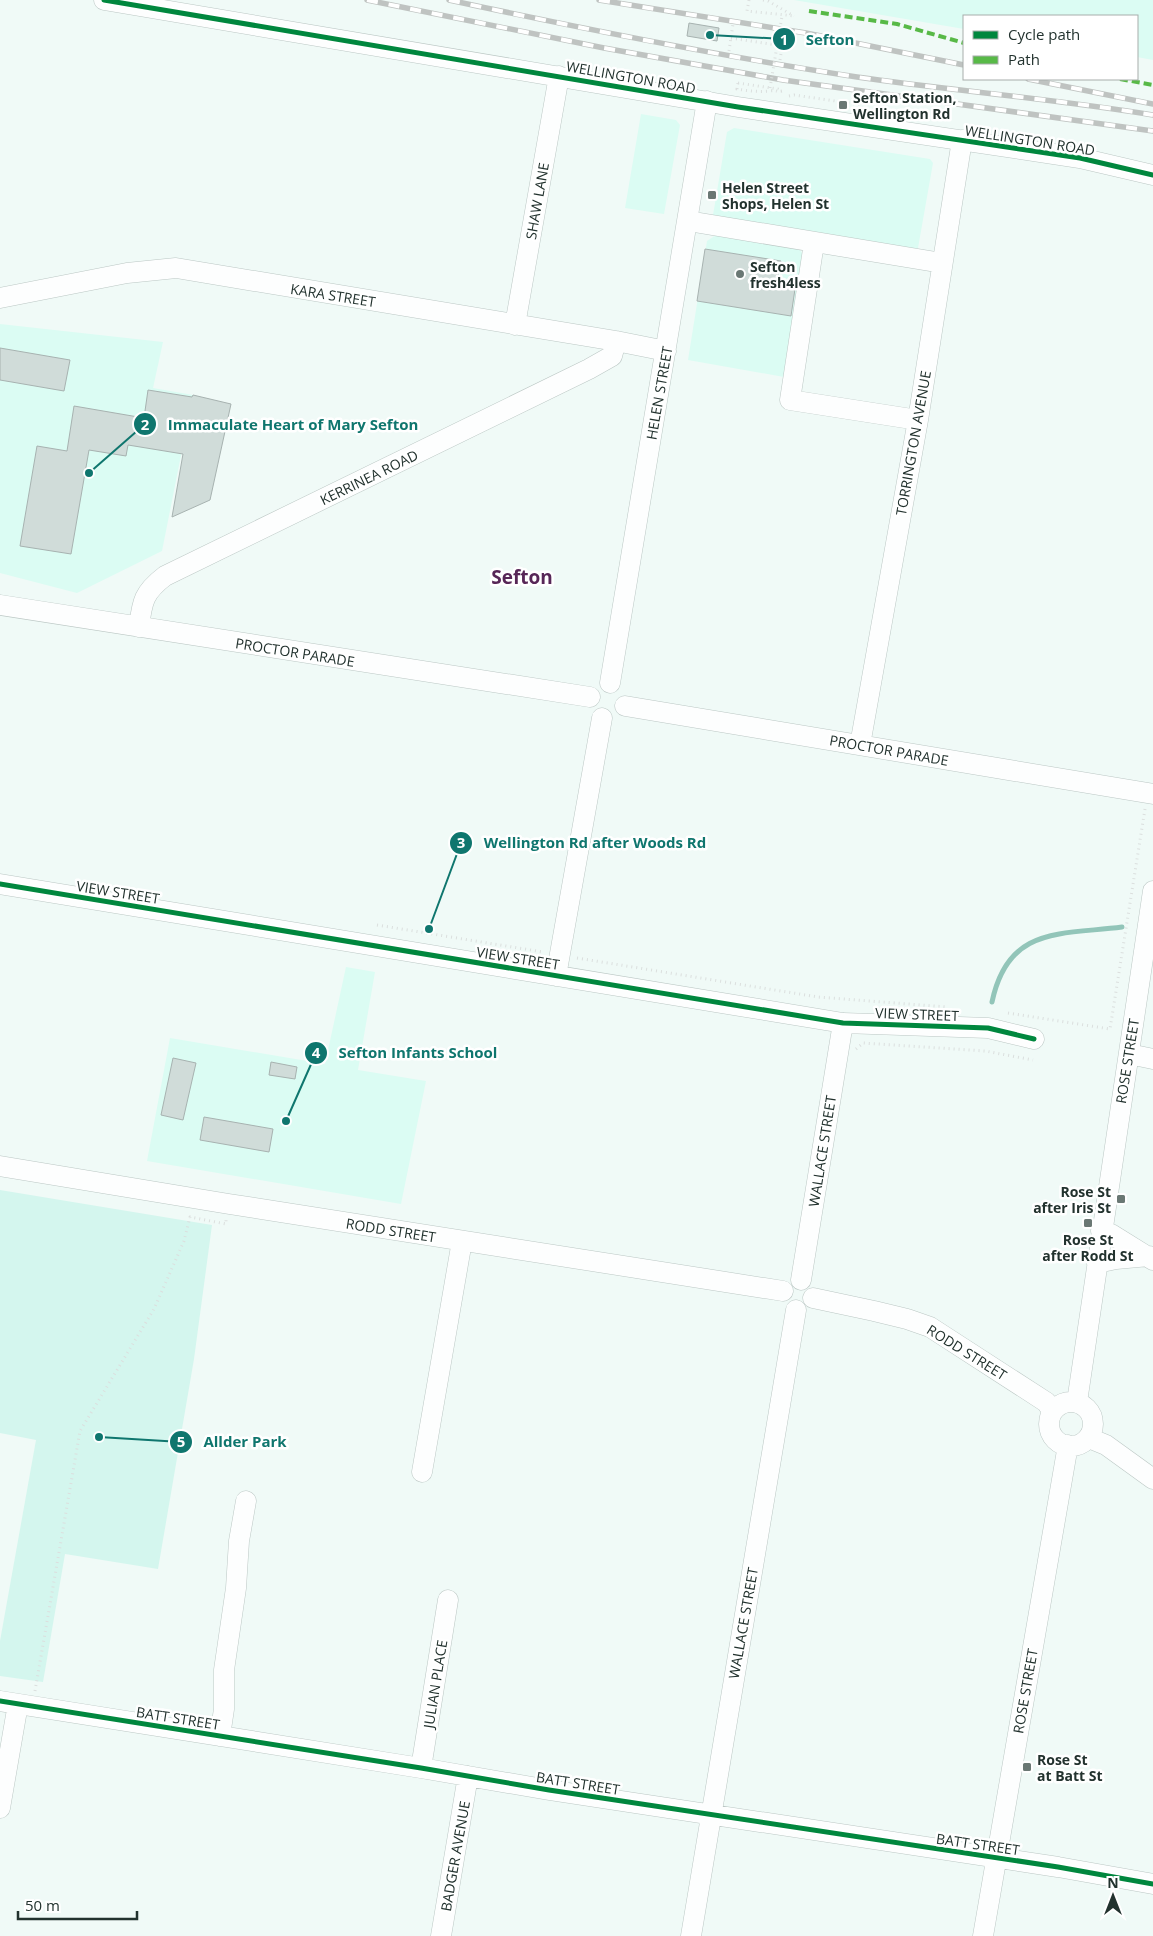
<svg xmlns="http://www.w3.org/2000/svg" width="1153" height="1936" font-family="'Open Sans',sans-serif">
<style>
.built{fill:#dbfcf3}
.green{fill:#d4f6ee}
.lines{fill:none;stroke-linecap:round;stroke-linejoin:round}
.stream{stroke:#92c5b9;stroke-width:5}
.building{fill:#d0dcd9;stroke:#a7b2b0}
.minor-casing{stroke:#bbc7c4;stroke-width:21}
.path{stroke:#dbdfde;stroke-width:3;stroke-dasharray:1 4;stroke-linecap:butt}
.minor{stroke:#fdfefe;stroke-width:20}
.rail-casing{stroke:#bfc3c1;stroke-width:5.5}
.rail{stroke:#fff;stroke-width:4;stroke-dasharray:11;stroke-linecap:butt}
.path-bridge{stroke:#dbdfde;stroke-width:3;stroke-dasharray:1 4;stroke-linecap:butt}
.quiet{stroke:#58b947;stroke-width:4;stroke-dasharray:8 4;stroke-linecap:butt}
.cycleway-casing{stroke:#fff;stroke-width:8}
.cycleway{stroke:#00873e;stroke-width:5}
.poi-dot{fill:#6a7874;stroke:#fff;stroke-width:2}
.labels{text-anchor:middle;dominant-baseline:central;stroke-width:5;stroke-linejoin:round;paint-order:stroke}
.street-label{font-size:14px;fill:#22322e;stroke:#fff}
.poi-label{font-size:14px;font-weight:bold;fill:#22322e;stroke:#fff;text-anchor:start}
.district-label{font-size:19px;font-weight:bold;fill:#572657;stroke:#fff}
.leader{fill:none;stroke:#0f766e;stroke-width:2}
.callout-dot{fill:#0f766e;stroke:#fff;stroke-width:2}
.mark-label{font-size:15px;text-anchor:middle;font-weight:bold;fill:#fff}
.callout-label{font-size:15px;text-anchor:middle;font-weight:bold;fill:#0f766e;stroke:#fff;stroke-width:5;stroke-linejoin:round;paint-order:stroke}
</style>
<rect width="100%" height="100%" fill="#f0faf7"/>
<path class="built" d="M794 0H1153V60L1137 57V16H964V29Z
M641 114 676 120 680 125 664 214 625 208Z
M734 128 930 159 933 163 918 248 913 251 716 218 713 215 727 132Z
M719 233 797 246 805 257 784 377 688 360 707 241Z
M0 324 163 342 153 388 193 395 162 551 77 593 0 573Z
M346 967 375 972 358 1070 426 1081 401 1204 147 1161 170 1038 325 1064Z"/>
<path class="green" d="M0 1190 212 1225 194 1359 158 1569 65 1554 43 1682 0 1676V1641L36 1440 0 1433Z"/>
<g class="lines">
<path class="stream" d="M992 1002C1008 926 1060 935 1122 927"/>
</g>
<path class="building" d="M689 23 719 28 717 41 687 36Z
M705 249 781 261 776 286 795 289 791 316 697 301Z
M0 348 70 360 64 391 0 380Z
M148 390 192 397 193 395 231 404 210 500 172 517 183 454 128 445 126 456 89 450 71 554 20 546 37 446 67 451 74 406 144 418Z
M173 1058 196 1063 183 1120 161 1115Z
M271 1062 297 1067 295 1079 269 1075Z
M204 1117 273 1129 269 1152 200 1140Z"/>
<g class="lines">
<g class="minor-casing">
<path id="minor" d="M104 0 738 107 1080 158 1153 175
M688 221 942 263
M814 243 790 400 918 420
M0 298 127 273 176 268 616 341 666 351
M515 325 559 76
M0 605 590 697
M139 627C142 601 144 592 165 576L589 369 612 356 616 341
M610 683 707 101
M625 706 1153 794
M860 745 918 420 962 140
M0 884 843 1023 988 1028 1034 1039
M556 976 602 718
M1129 1054 1153 1059
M0 1166 229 1204 783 1291
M1101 1231 1111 1234 1153 1260
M1097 1263 1116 1259 1149 1256
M801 1280 843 1023
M813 1298 874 1311 907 1319 930 1327 1046 1402 1053 1411
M1077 1402 1153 891
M1049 1424a22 22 0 1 1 44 0a22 22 0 1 1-44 0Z
M1089 1438 1106 1445 1153 1479
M422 1472 462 1241
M0 1701 421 1768 549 1790 1058 1867 1153 1884
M220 1736 224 1709V1670L236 1588 239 1541 246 1501
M421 1768 448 1600
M0 1808 18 1704
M441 1936 468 1776
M691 1936 796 1310
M983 1936 1068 1445"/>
</g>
<path class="path" d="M749 0 747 11 795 16
M763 0 768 1 794 16
M731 38 777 45
M782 47 784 33
M729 51 733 24
M780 60 782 47H790
M738 83 778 89 782 91C777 92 775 90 770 91 759 92 748 91 737 89Z
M789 96 794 95 863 105
M377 925 543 952
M577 958 818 997 947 1007
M1008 1013 1110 1029 1145 809
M856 1049 863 1043 985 1051 1033 1060
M35 1691 80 1431 154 1309 184 1241 190 1217 226 1224V1220"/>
<use href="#minor" class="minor"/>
<g class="rail-casing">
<path id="rail" d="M367 0 604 48 783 80 1153 131
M449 0C584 29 720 56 857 77 956 91 1055 99 1153 115
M599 0 806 33 964 65
M1028 79 1153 104"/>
</g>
<use href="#rail" class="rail"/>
<path class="path-bridge" d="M777 45 790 47
M770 88 782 16"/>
<path class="quiet" d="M809 11 897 24 964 43
M1120 79 1153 85"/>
<g class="cycleway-casing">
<path id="cycleway" d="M104 0 738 107 1080 158 1153 175
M0 884 843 1023 988 1028 1034 1039
M0 1701 421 1768 549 1790 1058 1867 1153 1884"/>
</g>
<use href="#cycleway" class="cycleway"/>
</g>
<g class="poi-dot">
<rect x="838" y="100" width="10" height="10" rx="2.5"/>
<rect x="707" y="190" width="10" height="10" rx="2.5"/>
<circle cx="740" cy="274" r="5"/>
<rect x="1116" y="1194" width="10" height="10" rx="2.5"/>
<rect x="1083" y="1218" width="10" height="10" rx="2.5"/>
<rect x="1022" y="1762" width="10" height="10" rx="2.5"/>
</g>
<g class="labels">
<g class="street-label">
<text transform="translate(631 77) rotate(10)">WELLINGTON ROAD</text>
<text transform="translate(1030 140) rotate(9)">WELLINGTON ROAD</text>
<text transform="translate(537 201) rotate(-80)">SHAW LANE</text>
<text transform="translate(333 295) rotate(9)">KARA STREET</text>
<text transform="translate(659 393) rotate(-80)">HELEN STREET</text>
<text transform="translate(913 443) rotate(-80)">TORRINGTON AVENUE</text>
<text transform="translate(369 477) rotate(-26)">KERRINEA ROAD</text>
<text transform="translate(295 652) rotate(9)">PROCTOR PARADE</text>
<text transform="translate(889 750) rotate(10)">PROCTOR PARADE</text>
<text transform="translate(118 892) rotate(9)">VIEW STREET</text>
<text transform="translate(518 958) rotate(9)">VIEW STREET</text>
<text transform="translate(917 1014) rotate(2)">VIEW STREET</text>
<text transform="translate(1127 1061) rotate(-81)">ROSE STREET</text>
<text transform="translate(822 1151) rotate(-81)">WALLACE STREET</text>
<text transform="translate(391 1230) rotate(9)">RODD STREET</text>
<text transform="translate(967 1352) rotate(32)">RODD STREET</text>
<text transform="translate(743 1623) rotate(-80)">WALLACE STREET</text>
<text transform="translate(435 1684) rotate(-81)">JULIAN PLACE</text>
<text transform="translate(1025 1691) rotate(-80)">ROSE STREET</text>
<text transform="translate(178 1718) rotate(9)">BATT STREET</text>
<text transform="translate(578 1783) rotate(9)">BATT STREET</text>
<text transform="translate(978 1844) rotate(8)">BATT STREET</text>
<text transform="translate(455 1856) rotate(-80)">BADGER AVENUE</text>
</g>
<g class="poi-label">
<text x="853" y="97">Sefton Station,<tspan x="853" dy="16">Wellington Rd</tspan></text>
<text x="722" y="187">Helen Street<tspan x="722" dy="16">Shops, Helen St</tspan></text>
<text x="750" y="266">Sefton<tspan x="750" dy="16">fresh4less</tspan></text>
<text x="1111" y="1191" text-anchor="end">Rose St<tspan x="1111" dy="16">after Iris St</tspan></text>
<text x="1088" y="1239" text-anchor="middle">Rose St<tspan x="1088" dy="16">after Rodd St</tspan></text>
<text x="1037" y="1759">Rose St<tspan x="1037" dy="16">at Batt St</tspan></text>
</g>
<g class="district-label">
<text x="522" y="577">Sefton</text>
</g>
</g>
<path class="leader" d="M710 35L784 39M89 473L145 424M429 929L461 843M286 1121L316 1053M99 1437L181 1442"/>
<g class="callout-dot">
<circle cx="710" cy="35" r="5"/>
<circle cx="89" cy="473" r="5"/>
<circle cx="429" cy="929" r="5"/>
<circle cx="286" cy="1121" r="5"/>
<circle cx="99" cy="1437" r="5"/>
<circle cx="784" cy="39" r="12"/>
<circle cx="145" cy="424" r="12"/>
<circle cx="461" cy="843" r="12"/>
<circle cx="316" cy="1053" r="12"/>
<circle cx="181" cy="1442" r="12"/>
</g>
<g class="mark-label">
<text x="784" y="45">1</text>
<text x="145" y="430">2</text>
<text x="461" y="848">3</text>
<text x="316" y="1058">4</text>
<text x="181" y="1447">5</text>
</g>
<g class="callout-label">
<text x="830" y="45">Sefton</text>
<text x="293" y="430">Immaculate Heart of Mary Sefton</text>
<text x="595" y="848">Wellington Rd after Woods Rd</text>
<text x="418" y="1058">Sefton Infants School</text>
<text x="245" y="1447">Allder Park</text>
</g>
<rect x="963" y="15" width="175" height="65" fill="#ffffff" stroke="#a7adab"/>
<rect x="973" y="31" width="25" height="8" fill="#00873e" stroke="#a7adab"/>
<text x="1008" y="40" font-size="15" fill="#22322e">Cycle path</text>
<rect x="973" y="56" width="25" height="8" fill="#58b947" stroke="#a7adab"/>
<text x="1008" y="65" font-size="15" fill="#22322e">Path</text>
<g transform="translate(1113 1896)" stroke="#ffffff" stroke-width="4" paint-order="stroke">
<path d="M0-4L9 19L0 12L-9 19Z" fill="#22322e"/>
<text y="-8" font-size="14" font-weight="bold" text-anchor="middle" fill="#22322e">N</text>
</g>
<path d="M18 1911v8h119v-8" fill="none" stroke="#22322e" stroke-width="2.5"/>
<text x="25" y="1911" font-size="15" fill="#22322e" stroke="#ffffff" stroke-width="4" paint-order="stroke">50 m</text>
</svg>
